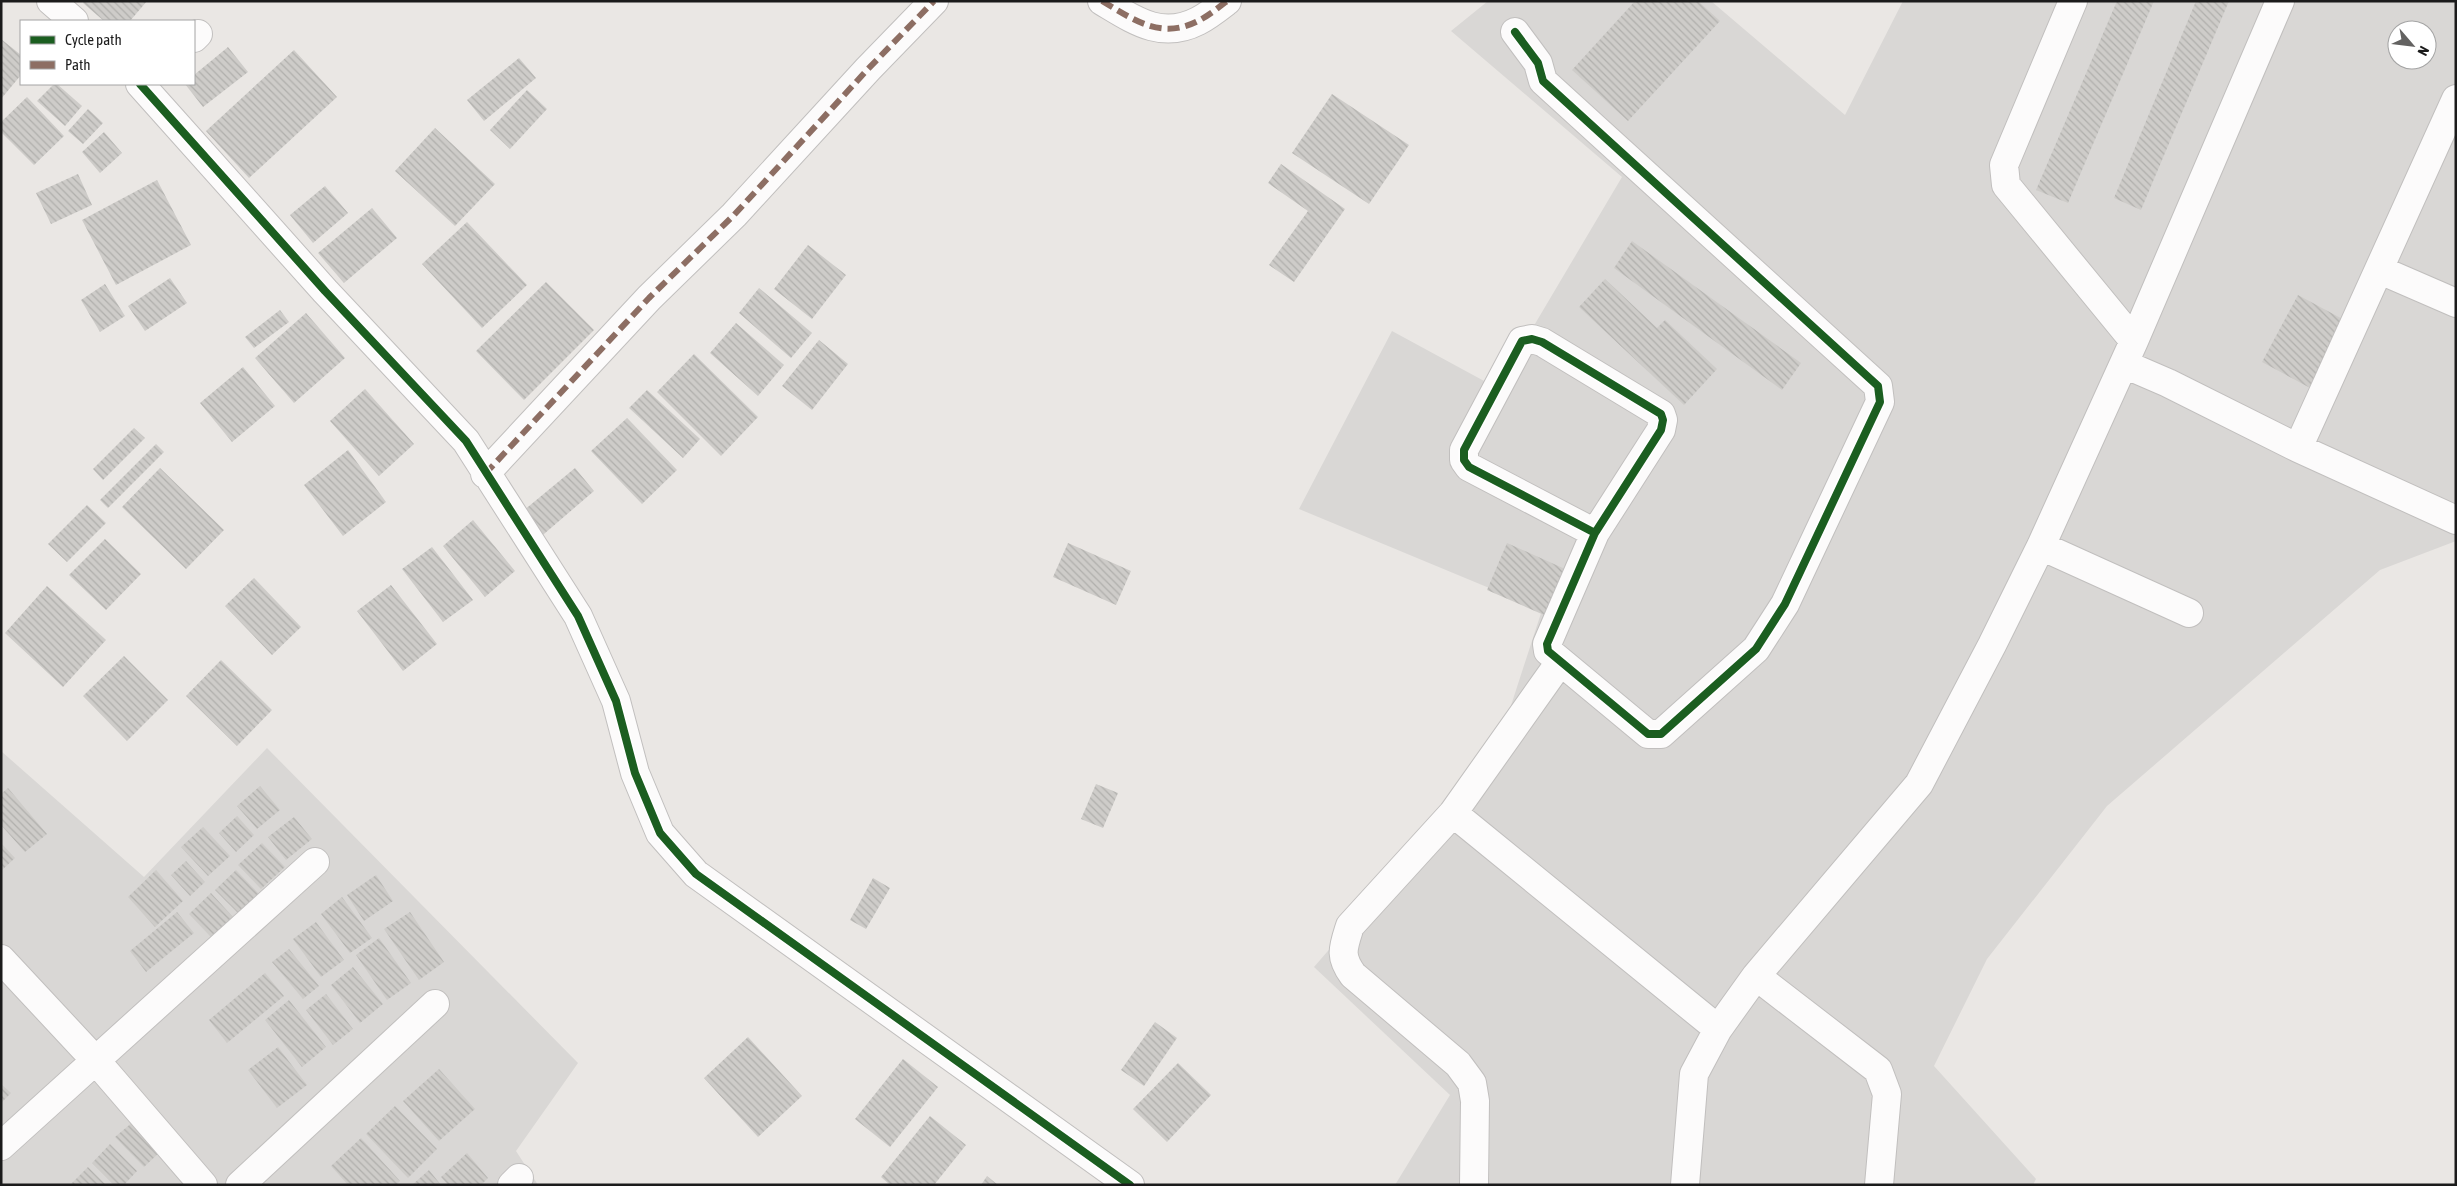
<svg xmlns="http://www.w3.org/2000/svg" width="2457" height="1186" font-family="'Asap Condensed',sans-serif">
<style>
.residential{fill:#d9d7d5;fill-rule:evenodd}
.building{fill:url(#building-back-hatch)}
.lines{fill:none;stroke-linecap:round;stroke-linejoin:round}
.minor-casing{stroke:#c1bfbe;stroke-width:30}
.minor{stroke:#fcfbfb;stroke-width:28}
.quiet{stroke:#8d6e63;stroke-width:6;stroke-dasharray:12 6;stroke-linecap:butt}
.cycleway-casing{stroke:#fff;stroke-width:11}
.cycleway{stroke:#1b5e20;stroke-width:8}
</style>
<defs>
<pattern id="building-back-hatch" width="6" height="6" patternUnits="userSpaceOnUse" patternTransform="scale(1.25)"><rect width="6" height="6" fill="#ceccc9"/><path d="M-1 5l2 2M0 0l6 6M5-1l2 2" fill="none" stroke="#b0afac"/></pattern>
</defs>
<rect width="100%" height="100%" fill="#eae7e4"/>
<path class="residential" d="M1488 1H1711L1845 115 1903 1H2456V541L2380 570 2107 806 1987 959 1934 1066 2036 1179 2033 1185H1395L1450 1095 1314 967 1493 761 1542 610 1299 509 1392 331 1497 388 1622 177 1451 31ZM2397 30H2427V60H2397Z
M267 748 578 1063 516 1151 538 1185H1V751L144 877Z"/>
<path class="building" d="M84 1H147L130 21H104L83 3Z
M1635 1H1698L1720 21 1628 121 1572 70Z
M2117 1H2154L2068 203 2036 190Z
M2196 1H2229L2141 210 2114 198Z
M1 39 21 55V75L1 99Z
M228 47 248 72 203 107 185 84H194V75Z
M294 50 337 97 249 178 206 131Z
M519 58 536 78 484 121 467 100Z
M54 84H57L82 106 65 126 37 101Z
M527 90 547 109 510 149 490 130Z
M1332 94 1409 145 1369 204 1292 153Z
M27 97 64 136 34 165 1 132V122Z
M88 109 103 123 83 144 68 131Z
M435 128 495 184 455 226 395 171Z
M104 132 122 153 100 173 82 152Z
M1281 164 1345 209 1294 282 1269 265 1308 211 1268 183Z
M78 174 92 205 51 224 36 193Z
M157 180 191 245 116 285 82 220Z
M325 186 348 213 313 243 290 215Z
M372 208 397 238 344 283 318 253Z
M467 222 527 285 482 328 422 264Z
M1632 241 1801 363 1782 390 1614 268Z
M808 245 846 275 812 319 774 289Z
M170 278 187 303 145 331 128 306Z
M1605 279 1657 328 1665 320 1717 369 1684 405 1579 307Z
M546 282 594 330 524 400 476 351Z
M105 284 125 316 100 332 81 300Z
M759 288 812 333 791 358 739 313Z
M2298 295 2348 322 2312 389 2262 362Z
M280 310 289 322 254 348 245 337Z
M306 313 345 358 294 403 255 358Z
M736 323 784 365 758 396 710 353Z
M819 340 848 364 812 410 782 386Z
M694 354 758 417 721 456 657 392Z
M243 367 275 406 232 442 200 403Z
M365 389 414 444 379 476 330 421Z
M647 390 700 439 683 458 629 408Z
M627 418 677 470 642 504 591 451Z
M134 428 145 438 103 480 93 469Z
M156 444 164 452 108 508 100 500Z
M348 450 386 502 343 536 304 485Z
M160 468 224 530 186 569 122 507Z
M575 468 594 491 537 540 517 516Z
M87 505 106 523 67 562 48 544Z
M473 520 515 571 485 597 443 546Z
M105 539 141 574 106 610 69 575Z
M1068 543 1131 571 1116 605 1053 577Z
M1507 543 1565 569 1544 615 1487 590Z
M432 547 473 600 443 622 402 569Z
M254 578 301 627 272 655 225 606Z
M391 585 437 644 403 671 357 611Z
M47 586 106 640 63 687 5 633Z
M124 656 168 700 127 741 83 696Z
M221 660 272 710 237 746 186 696Z
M1096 784 1118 793 1103 828 1081 819Z
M260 786 280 810 257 829 237 806Z
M8 788 47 834 25 852 1 825V794Z
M237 816 254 835 236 852 219 833Z
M294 817 312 839 286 860 268 837Z
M203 827 230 856 208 876 181 847Z
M1 843 15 858 1 871Z
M262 843 285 867 261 889 238 865Z
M186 861 205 882 190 896 171 875Z
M156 870 183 901 155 927 128 897Z
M236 870 259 894 239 914 215 890Z
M376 875 393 901 364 921 347 895Z
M873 878 890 888 866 929 850 920Z
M211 893 233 917 212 938 189 914Z
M342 897 372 938 350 953 321 914Z
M177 912 194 933 146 972 130 951Z
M410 912 444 962 419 980 384 929Z
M316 922 344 960 321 977 293 939Z
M379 938 411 983 387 1000 356 955Z
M289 949 319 986 303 999 272 962Z
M353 967 383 1004 360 1023 331 985Z
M265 973 284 996 227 1043 209 1020Z
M326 994 353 1029 333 1045 306 1010Z
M289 1000 326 1047 302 1067 265 1020Z
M1155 1022 1177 1038 1144 1086 1121 1070Z
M748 1037 802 1096 758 1137 704 1078Z
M278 1047 307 1085 277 1108 248 1070Z
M903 1059 938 1087 890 1147 855 1119Z
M1178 1063 1211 1095 1167 1142 1133 1109Z
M439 1069 475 1109 439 1141 403 1101Z
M1 1084 11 1093 1 1103Z
M395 1106 437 1149 408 1178 366 1134Z
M930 1116 966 1145 934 1185H890L881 1177Z
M134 1121 161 1151 144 1167 115 1137Z
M361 1138 400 1181 396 1185H348L331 1166Z
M110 1144 137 1171 124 1185H114L92 1163Z
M467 1153 488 1178 481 1185H448L441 1177Z
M88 1167 106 1185H70Z
M429 1170 441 1185H412Z
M987 1176 998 1185H981Z"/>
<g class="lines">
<g class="minor-casing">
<path id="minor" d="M51 1 74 21
M1102 1C1134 20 1161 40 1198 21 1208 16 1218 8 1227 1
M2073 1 2004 165 2006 185 2134 341
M1515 32 1538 63 1543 81 1878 386 1880 402 1785 604 1756 649 1661 734H1648L1548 651 1547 644 1595 533 1469 467 1464 460V450L1522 341 1532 339 1542 342 1661 414 1663 420 1661 430 1595 533
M194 38 198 34
M140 84 325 291 466 441 578 616 616 701 635 773 660 833 696 874 1130 1185
M2380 270 2456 303
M2124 364 2168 383 2298 448 2456 520
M2298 448 2456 99
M485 474 649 298 734 215 868 69 934 1
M2041 546 2189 613
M1453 813 1718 1029
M1 959 97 1062 203 1185
M1756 976 1878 1070 1887 1094 1879 1185
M1 1146 315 862
M240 1185 435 1004
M512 1185 519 1178
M1474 1185 1475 1101 1472 1083 1458 1064 1353 975C1339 956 1343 948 1350 926L1453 813 1560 662
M1685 1185 1694 1074 1718 1029 1756 976 1919 784 1992 645 2041 546 2134 341 2280 1"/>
</g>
<use href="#minor" class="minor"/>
<path class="quiet" d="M1102 1C1134 20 1161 40 1198 21 1208 16 1218 8 1227 1
M485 474 649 298 734 215 868 69 934 1"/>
<g class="cycleway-casing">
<path id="cycleway" d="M1515 32 1538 63 1543 81 1878 386 1880 402 1785 604 1756 649 1661 734H1648L1548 651 1547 644 1595 533 1469 467 1464 460V450L1522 341 1532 339 1542 342 1661 414 1663 420 1661 430 1595 533
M140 84 325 291 466 441 578 616 616 701 635 773 660 833 696 874 1130 1185"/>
</g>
<use href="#cycleway" class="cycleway"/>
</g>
<rect width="2457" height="1186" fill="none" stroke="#1b1b1b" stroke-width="5"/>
<rect x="20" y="20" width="175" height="65" fill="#ffffff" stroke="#a4a4a4"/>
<rect x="30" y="36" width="25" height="8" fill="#1b5e20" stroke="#a4a4a4"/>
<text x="65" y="45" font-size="15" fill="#1b1b1b">Cycle path</text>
<rect x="30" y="61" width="25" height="8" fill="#8d6e63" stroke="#a4a4a4"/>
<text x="65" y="70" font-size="15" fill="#1b1b1b">Path</text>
<g transform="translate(2412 45) rotate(118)"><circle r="24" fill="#ffffff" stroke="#a4a4a4"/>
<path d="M0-4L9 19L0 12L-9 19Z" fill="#636261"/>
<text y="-8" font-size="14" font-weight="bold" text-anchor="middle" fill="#1b1b1b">N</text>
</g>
</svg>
